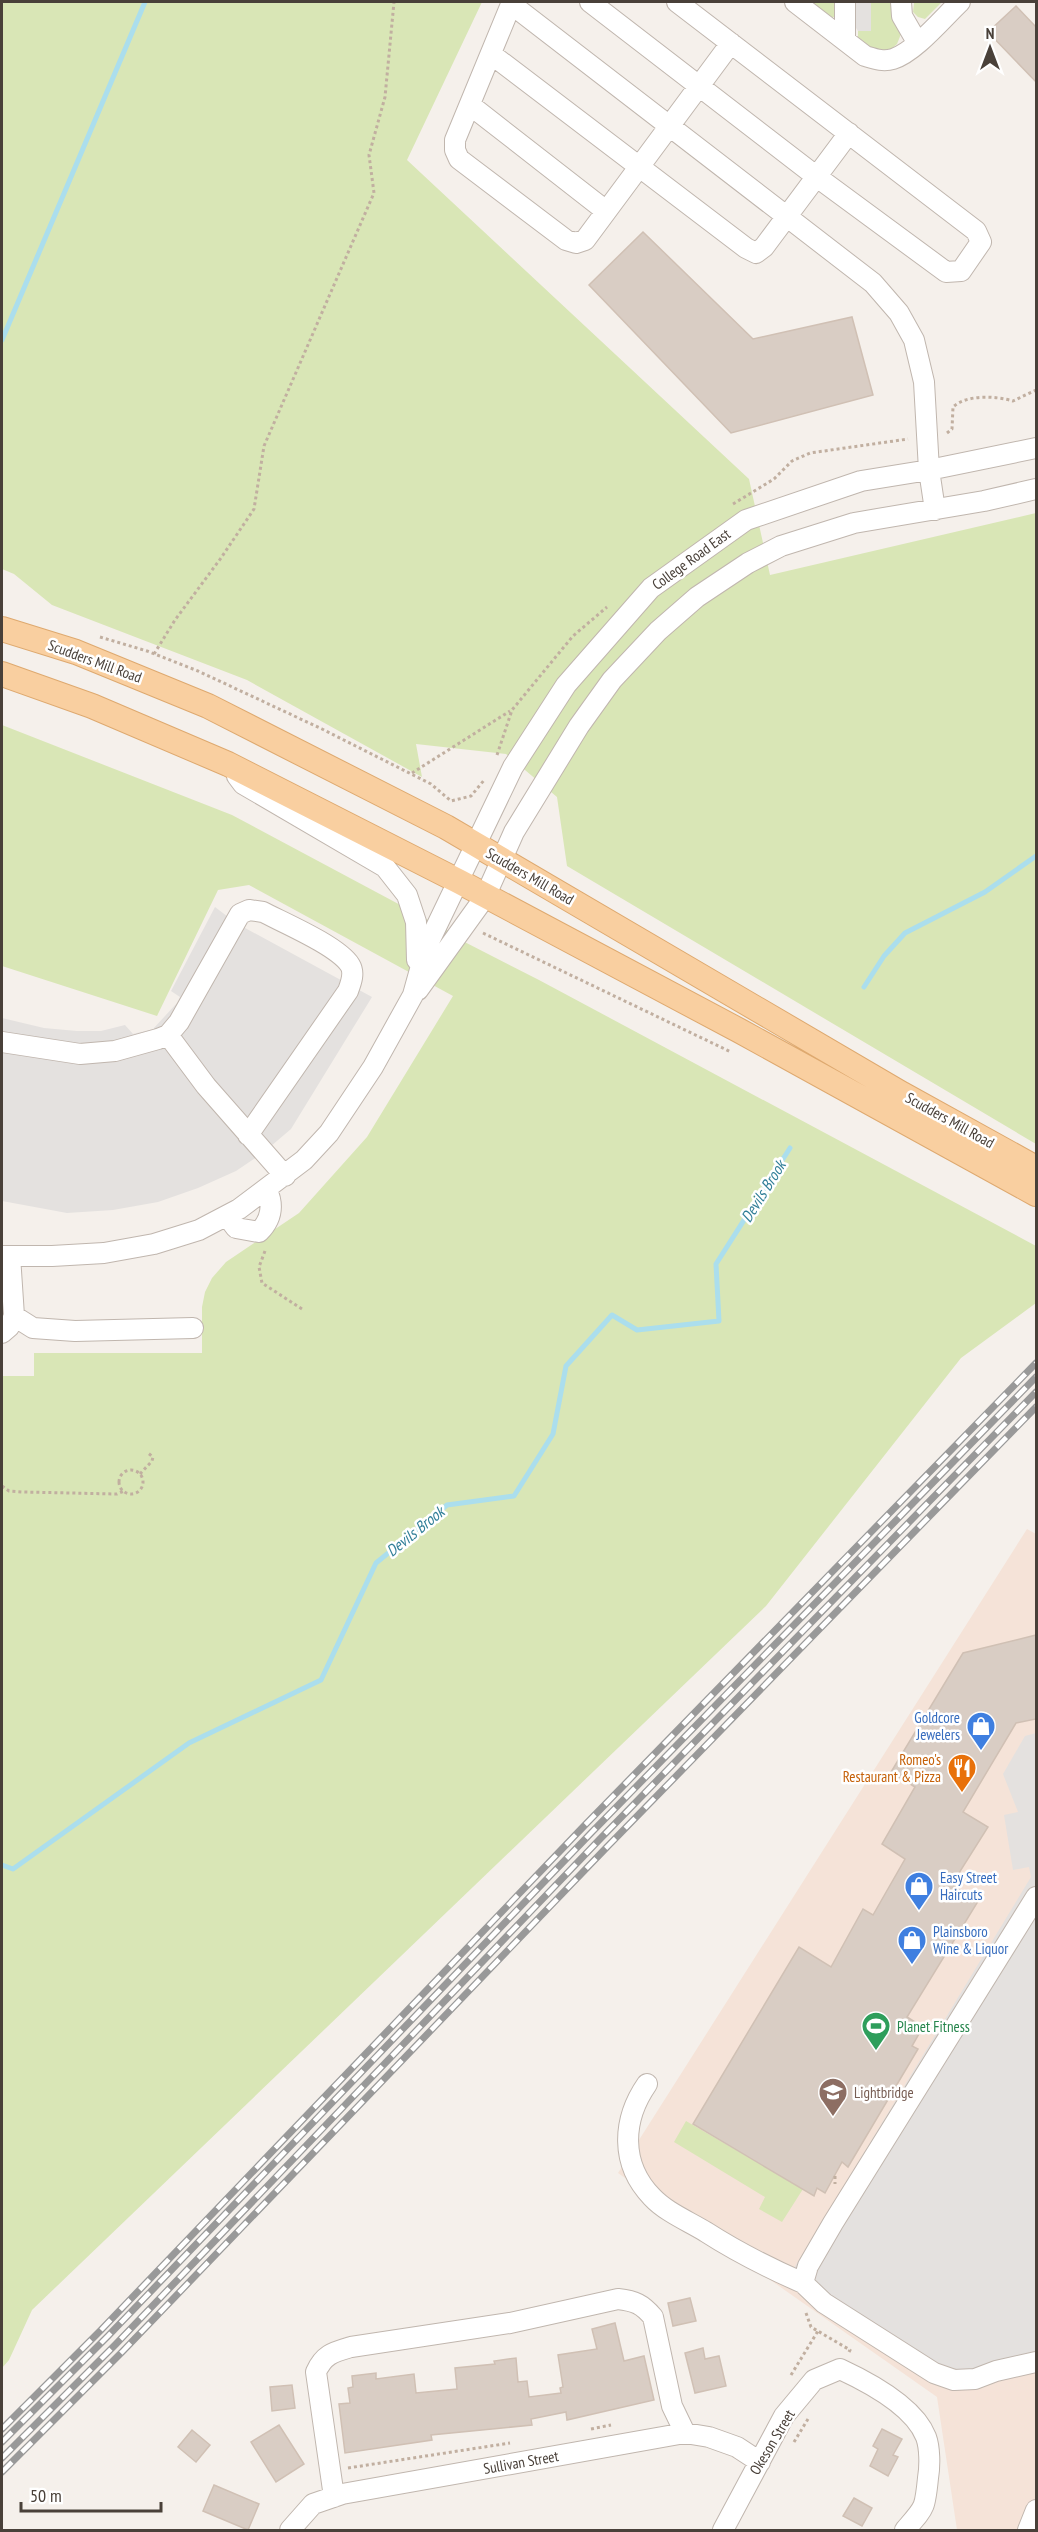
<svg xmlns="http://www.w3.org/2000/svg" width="1038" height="2532" font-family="'PT Sans Narrow',sans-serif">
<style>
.commercial{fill:#f5e3d8}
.green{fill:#d9e6b6}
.parking{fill:#e4e1df}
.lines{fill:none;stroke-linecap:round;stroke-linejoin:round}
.stream{stroke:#abdeed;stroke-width:5}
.building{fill:#d9cdc4;stroke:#d0c0b4;stroke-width:1.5}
.minor-casing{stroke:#c0b6ae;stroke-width:22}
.major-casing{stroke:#dea96f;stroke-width:26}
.path{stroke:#c1afa0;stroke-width:3;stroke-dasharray:3 3;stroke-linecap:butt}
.minor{stroke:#fff;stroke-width:20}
.major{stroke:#f9cfa0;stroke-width:24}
.rail-casing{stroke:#999;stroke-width:7}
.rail{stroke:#fff;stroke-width:4.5;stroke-dasharray:14;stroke-linecap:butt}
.labels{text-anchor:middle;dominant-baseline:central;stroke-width:5;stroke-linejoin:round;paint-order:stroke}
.street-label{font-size:15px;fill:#494039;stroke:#fff}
.shop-label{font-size:15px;fill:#366cbe;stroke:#fff;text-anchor:start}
.food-label{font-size:15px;fill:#c56008;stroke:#fff;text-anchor:end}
.leisure-label{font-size:15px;fill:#27864d;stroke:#fff;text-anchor:start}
.education-label{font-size:15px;fill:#785e54;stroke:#fff;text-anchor:start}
.water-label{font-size:16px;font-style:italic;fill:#317f98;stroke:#fff}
</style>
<rect width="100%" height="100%" fill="#f5f0eb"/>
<path class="commercial" d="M1027 1529 1036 1534V2530H957L937 2397 618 2173Z"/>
<path class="green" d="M2 2H482L407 160 749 479 770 575 1036 513V1144L567 866 557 797 506 754 416 744 422 777 247 680 52 605 14 574 2 569Z
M811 2H837V17H832Z
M871 2H894L893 18 901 34 897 44 889 51 874 50 858 37V31H871Z
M942 2 925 19 918 17 913 12 914 3Z
M2 725 232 815 449 931V934L539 980 1036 1246V1303L961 1358 766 1606 32 2310 9 2360 2 2368V1376H34V1353H202V1307L205 1292 212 1278 226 1262 299 1213 367 1137 453 996 249 885 218 890 157 1016 2 966Z
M686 2121 803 2189 782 2222 759 2209 765 2197 674 2142Z"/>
<path class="parking" d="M839 2H871V31H858Z
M215 907 236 923 372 997 291 1129 264 1152 236 1171 198 1188 158 1202 113 1210 67 1213 2 1201V1018L44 1028 77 1031H101L125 1025 133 1034 153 1029 177 1003 180 997 171 991Z
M1036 1733V2357L959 2379 788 2278 1031 1877 1029 1867 1013 1870 1004 1815 1018 1812 1003 1774 1025 1736Z"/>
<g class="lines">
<path class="stream" d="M2 340 145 2
M864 987 884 956 905 933 985 892 1036 856
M2 1865 13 1869 189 1743 321 1680 376 1563 447 1505 514 1496 553 1434 566 1366 612 1315 637 1330 719 1321 716 1264 790 1148"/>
</g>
<path class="building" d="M1016 6 1036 27V82L988 32Z
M643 232 753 339 852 317 873 395 731 433 589 285Z
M1036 1635V1719L1016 1723 963 1812 988 1827 952 1884 977 1903 907 2017 923 2027 912 2046 918 2049 848 2167 842 2162 825 2193 817 2188 814 2196 693 2124 799 1947 831 1967 863 1909 873 1915 905 1859 882 1844 915 1787 891 1772 963 1653Z
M690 2298 696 2321 673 2326 668 2303Z
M615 2323 624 2361 644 2356 654 2400 567 2420 566 2412 531 2419 532 2425 431 2435 432 2440 345 2453 339 2404 350 2403 348 2388 353 2387 352 2376 376 2373V2379L414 2374 416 2393 457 2389 455 2368 495 2364 494 2361 516 2358 518 2382 527 2381 529 2397 561 2393 560 2388 563 2387 558 2355 597 2349 592 2329Z
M703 2348 705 2359 719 2356 726 2386 695 2393 685 2353Z
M292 2385 295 2408 272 2411 270 2387Z
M279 2425 304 2464 276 2482 251 2442Z
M882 2429 902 2439 893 2455 898 2457 888 2476 870 2466 878 2449 873 2446Z
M192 2430 210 2445 196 2462 178 2447Z
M214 2485 259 2504 248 2530 203 2511Z
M854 2498 872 2508 862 2526 843 2516Z"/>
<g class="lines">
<g class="minor-casing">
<path id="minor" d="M512 2 455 140V150L459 159 566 240 576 243 585 240 731 43
M590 2 817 177 946 272 961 271 981 242 976 231 677 2
M795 2 865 56C875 59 883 62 893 59 915 52 943 18 960 2
M901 2 902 16 917 42
M511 4 873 283 899 313 914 340 924 382 929 470 935 510
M845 40V2
M491 54 746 248 756 253 764 247 849 133
M470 105 606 211
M237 776 243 784 385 867 407 895 416 922 417 960
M418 990 485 897 514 832 579 726 612 680 658 631 697 597 748 563 781 546 854 523 984 501 1036 489
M168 1035 206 1086 285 1176
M2 1042 80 1054 115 1051 158 1039 168 1035 179 1022 240 914 249 910 263 912C284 923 338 946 350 965 355 973 351 983 348 991L248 1135
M227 1216 236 1228 259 1232C271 1220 274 1206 267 1190
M2 1256H52L104 1253 154 1244 199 1230 239 1209 304 1160 329 1133 373 1067 413 995 426 948 513 767 566 685 651 588 746 520 861 481 929 470 1036 448
M10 1256 14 1316 33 1328 75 1331 193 1328
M2 1333 9 1327 14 1316
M1036 1897 833 2223 808 2266 803 2283 824 2303 934 2373 954 2380 975 2379 996 2371 1036 2362
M647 2084C622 2120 620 2164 652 2197 666 2212 688 2221 706 2232 737 2252 769 2268 803 2283
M334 2497 316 2372C324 2354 334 2352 351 2347L510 2323 618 2299C635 2301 642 2304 653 2317L672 2406 685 2433
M290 2530 313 2504 342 2494 685 2433 709 2437 737 2447 760 2462
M723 2530 784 2416 814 2380 840 2369C868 2382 914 2406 926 2437 930 2448 930 2466 928 2478 925 2509 925 2507 905 2530
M1028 2530 1036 2510"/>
</g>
<g class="major-casing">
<path id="major" d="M2 629 76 652 208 706 446 827 902 1094 1036 1168
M2 674 92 706 228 764 460 882 740 1031 1036 1194"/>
</g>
<path class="path" d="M947 433 952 429 953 407C967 394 996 396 1013 401L1036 390
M733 504 774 479 792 461 810 453 908 439
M100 637 147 651 198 671 322 729 431 784 451 801 471 796 485 779
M154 654 175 620 221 558 254 509 264 446 374 193 369 155 385 97 394 2
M497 755 512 710 573 636 607 607
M412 773 510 711
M483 933 731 1052
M265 1251 259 1267 262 1283 302 1309
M119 1482a12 12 0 1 1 24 0a12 12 0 1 1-24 0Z
M140 1474 152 1461 153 1457 148 1453
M2 1486 9 1491 22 1492 117 1494 124 1491
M835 2176V2184
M806 2313 811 2327 850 2350 849 2352
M791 2375 818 2331
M591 2429 611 2425
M794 2442 808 2419
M348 2468 510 2443"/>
<use href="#minor" class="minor"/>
<use href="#major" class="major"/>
<g class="rail-casing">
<path id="rail" d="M2 2429 101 2330 584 1826 1036 1363
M2 2442 108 2336 591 1833 1036 1377
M2 2458 116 2344 599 1840 1036 1392
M2 2472 123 2351 606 1848 1036 1407"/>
</g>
<use href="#rail" class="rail"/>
</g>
<defs>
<g id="shop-pin" transform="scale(1.5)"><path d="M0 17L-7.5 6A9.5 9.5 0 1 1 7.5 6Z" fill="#3f7fe0" stroke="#fff"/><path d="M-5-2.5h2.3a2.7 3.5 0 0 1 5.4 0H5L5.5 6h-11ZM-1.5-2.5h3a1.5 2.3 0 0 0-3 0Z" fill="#fff"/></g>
<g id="restaurant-pin" transform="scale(1.5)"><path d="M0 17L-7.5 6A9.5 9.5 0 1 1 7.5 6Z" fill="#e8710a" stroke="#fff"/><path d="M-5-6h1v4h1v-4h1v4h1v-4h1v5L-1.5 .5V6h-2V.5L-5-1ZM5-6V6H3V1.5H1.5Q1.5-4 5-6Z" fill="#fff"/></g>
<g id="stadium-pin" transform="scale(1.5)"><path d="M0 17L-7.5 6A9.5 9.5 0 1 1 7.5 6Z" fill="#2e9e5b" stroke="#fff"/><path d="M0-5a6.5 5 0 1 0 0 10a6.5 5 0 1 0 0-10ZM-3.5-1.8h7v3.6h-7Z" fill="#fff"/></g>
<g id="school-pin" transform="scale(1.5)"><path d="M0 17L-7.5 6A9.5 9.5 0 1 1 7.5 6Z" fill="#8d6e63" stroke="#fff"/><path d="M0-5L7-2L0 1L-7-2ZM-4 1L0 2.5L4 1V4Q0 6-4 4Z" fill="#fff"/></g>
</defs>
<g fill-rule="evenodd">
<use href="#shop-pin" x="981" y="1726"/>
<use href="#restaurant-pin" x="962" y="1768"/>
<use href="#shop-pin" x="919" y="1886"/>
<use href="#shop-pin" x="912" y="1940"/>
<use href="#stadium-pin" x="876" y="2026"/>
<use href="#school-pin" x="833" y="2092"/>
</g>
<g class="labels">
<g class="street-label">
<text transform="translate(691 559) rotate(-36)">College Road East</text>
<text transform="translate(95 661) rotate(20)">Scudders Mill Road</text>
<text transform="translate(530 876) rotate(30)">Scudders Mill Road</text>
<text transform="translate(950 1120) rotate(29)">Scudders Mill Road</text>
<text transform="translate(772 2442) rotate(-59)">Okeson Street</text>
<text transform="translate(521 2462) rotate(-10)">Sullivan Street</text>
</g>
<g class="shop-label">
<text x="960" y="1717" text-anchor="end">Goldcore<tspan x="960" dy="17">Jewelers</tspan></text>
<text x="940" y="1877">Easy Street<tspan x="940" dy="17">Haircuts</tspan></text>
<text x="933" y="1931">Plainsboro<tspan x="933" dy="17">Wine &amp; Liquor</tspan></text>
</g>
<g class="food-label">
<text x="941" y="1759">Romeo's<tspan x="941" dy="17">Restaurant &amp; Pizza</tspan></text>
</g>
<g class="leisure-label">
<text x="897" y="2026">Planet Fitness</text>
</g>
<g class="education-label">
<text x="854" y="2092">Lightbridge</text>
</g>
<g class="water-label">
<text transform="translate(763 1191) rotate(-58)">Devils Brook</text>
<text transform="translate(415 1531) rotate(-39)">Devils Brook</text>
</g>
</g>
<rect width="1038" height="2532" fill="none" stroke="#494039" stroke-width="6"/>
<g transform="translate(990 48)" stroke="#ffffff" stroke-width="4.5" paint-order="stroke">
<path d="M0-4.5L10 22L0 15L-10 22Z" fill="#494039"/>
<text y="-9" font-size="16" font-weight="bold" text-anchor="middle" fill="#494039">N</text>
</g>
<path d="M21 2502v9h140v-9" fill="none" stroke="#494039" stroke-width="3"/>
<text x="30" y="2502" font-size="18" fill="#494039" stroke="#ffffff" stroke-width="4.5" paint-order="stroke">50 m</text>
</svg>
